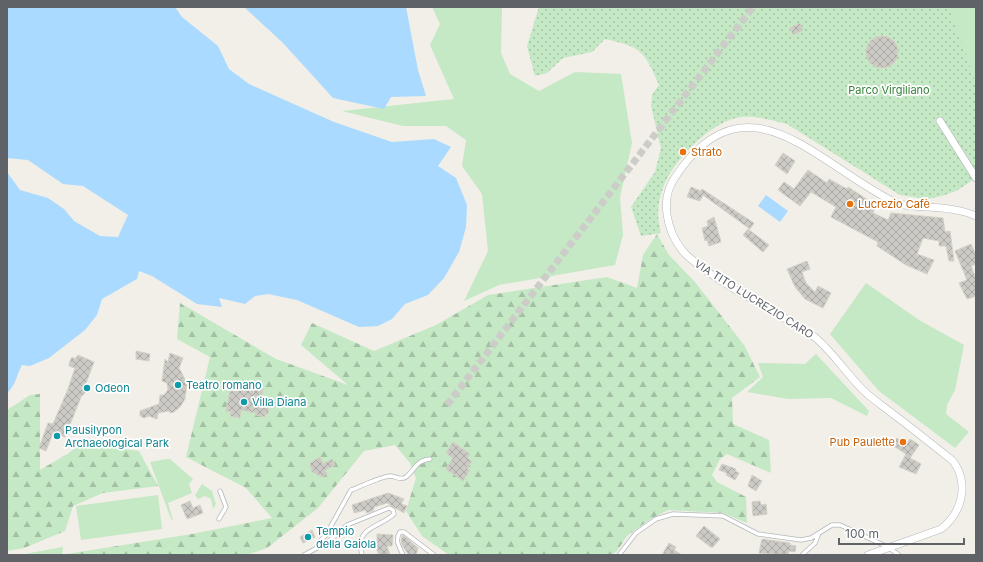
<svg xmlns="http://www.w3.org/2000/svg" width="983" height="562" font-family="Inter,sans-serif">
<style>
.grass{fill:#c5e8c5}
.forest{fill:url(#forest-firs)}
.park{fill:url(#park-dots)}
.water{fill:#aadaff}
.building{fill:url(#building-cross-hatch);stroke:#d6d1c6}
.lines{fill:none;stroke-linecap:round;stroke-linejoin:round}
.street-tunnel{stroke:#ccccc8;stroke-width:7;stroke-dasharray:7 3.5;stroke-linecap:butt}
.lane-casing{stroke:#b5b8bc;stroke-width:5}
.street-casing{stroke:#b5b8bc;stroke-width:8}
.lane{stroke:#fff;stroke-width:3.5}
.street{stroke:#fff;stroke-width:7}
.food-dot{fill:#e8710a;stroke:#fff;stroke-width:1.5}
.culture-dot{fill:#0f9aa8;stroke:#fff;stroke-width:1.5}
.labels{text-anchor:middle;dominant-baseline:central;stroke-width:3.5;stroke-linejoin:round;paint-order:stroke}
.park-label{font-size:11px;fill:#348238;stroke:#fff}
.food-label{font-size:11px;fill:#c56008;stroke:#fff;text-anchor:start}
.street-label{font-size:11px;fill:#5f6368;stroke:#fff}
.culture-label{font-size:11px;fill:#0d838f;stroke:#fff;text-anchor:start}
</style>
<defs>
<pattern id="forest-firs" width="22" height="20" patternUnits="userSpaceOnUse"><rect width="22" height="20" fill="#c5e8c5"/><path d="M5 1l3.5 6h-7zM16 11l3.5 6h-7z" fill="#a3c0a4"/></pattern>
<pattern id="park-dots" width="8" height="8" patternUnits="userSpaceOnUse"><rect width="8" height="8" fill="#c5e8c5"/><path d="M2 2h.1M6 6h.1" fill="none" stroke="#a3c0a4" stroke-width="1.8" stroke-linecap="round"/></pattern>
<pattern id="building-cross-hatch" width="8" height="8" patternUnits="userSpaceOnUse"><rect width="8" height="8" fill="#cccac5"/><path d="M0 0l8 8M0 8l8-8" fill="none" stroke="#a9a8a4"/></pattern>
</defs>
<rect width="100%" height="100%" fill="#f1efe8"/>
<path class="grass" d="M432 7H502L501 53 510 74 539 91 575 72 621 74 632 143 620 197 623 235 615 265 499 285 464 301 488 251 482 194 462 166 466 140 446 126H403L342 111 454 99 430 45 440 24Z
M948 7H976V83Z
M866 283 919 320 964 345 955 390 947 405 946 414 969 432 955 448 879 391 830 334Z
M816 354 869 411 867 416 831 398 788 399 747 392 763 377 758 363 805 364Z
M167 459H170L193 479 189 484 192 493 168 503 173 520 171 519 150 462Z
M202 484 212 491 216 504 213 509 211 499 205 496 198 499 195 495Z
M158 495 162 529 81 540 76 506Z
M63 547 62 555H19Z"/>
<path class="forest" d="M657 234 669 255 695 282 744 345 760 377 732 398 733 424 769 440 771 473 727 454 720 459 712 475 717 482 746 497 747 523 723 513 668 510 649 520 627 536 617 551 611 555H449L422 536 406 511 416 478 410 463 395 445 364 451 318 508 267 548 247 555 67 554 192 534 272 518 246 488 186 457 210 357 177 339 180 303 276 359 348 385 301 345 312 323 374 351 436 325 488 295 607 277 637 288 643 255Z
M40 394V470L69 453 81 443 139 451 158 486 103 493 73 506 65 531 24 548 7 551V410L30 395Z"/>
<path class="park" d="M539 7H949L976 83V178L956 191 942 196 927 199 900 195 787 124C772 120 757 116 742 117 713 119 672 161 663 188 657 202 657 218 661 233L641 236 631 207 655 172 661 148 651 106 652 95 659 85C644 51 642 47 605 39L592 52 563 58 547 73 535 76 527 46Z"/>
<path class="water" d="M7 7H175L182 17 218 46 229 69 249 84 334 122 392 142 434 139 451 147 438 166 456 178 467 205 466 227 459 252 444 278 428 295 405 304 392 319 378 326 359 327 297 300 268 294 255 296 245 304 219 298 222 307 197 304 152 276 139 271 137 279 102 299 97 315 85 330 49 358 30 366 22 365C17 374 15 387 7 393V172L20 190 48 198 64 209 74 221 100 236 118 237 128 215 83 186 63 184 28 160 7 158Z
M244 7H406L418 70 426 96 391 97 384 109 333 98 283 43Z
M766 195 788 211 780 222 758 206Z"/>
<path class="building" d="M800 23 803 30 793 35 790 28Z
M866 52a16 16 0 1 1 32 0a16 16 0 1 1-32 0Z
M783 153 795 161 787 174 775 165Z
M808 170 827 183 829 179 847 189 848 187 871 202 870 205 875 208 873 213 888 220 891 213 943 218 945 232 950 231 954 261H949L946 246H939V241L923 238 917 254 934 260 927 274 906 265 877 246 878 242 831 217 836 207 811 192 800 206 778 190 784 182 794 189Z
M691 187 701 191 702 189 754 223 750 229 703 195 700 201 687 197Z
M714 217 721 242 709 246 707 240 705 241 702 228 708 226 707 221Z
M748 229 769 245 763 252 743 235Z
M971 244 976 255V264L971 266 976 279V296L967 299 959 283 967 280 955 251Z
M807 261 810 269 802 272 806 283 815 292 818 286 831 293 823 308 805 299 795 287 787 269Z
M136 351 150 354 149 361 136 359Z
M170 353 183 358 179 368 187 383 185 399 180 407 174 412 170 413 169 411 158 413 157 419 149 416 144 418 140 416V411L159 404 160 395H164L168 390 167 383 162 381 165 359 168 362Z
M78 355 94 362 86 383 87 391 81 397 65 437 53 433 46 451 39 448 48 423 53 424 68 389 75 368 69 366 70 361 72 357 75 359Z
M235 384 263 389 260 405 269 407 268 414H265V417L256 415V413L241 410 240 418 230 416 231 412 226 411 230 391H234Z
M897 438 906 444 910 439 919 445 910 458 921 464 916 474 899 467 906 454 892 445Z
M453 442 470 454 467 458 472 461 467 468 470 470 463 481 446 469 453 458 446 453Z
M320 457 323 464 332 459 335 465 325 470 327 474 322 477 312 472 310 463Z
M722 464 736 469 735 471 739 473 735 480 726 475 727 473 719 470Z
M752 475 762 481 756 491 748 486Z
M388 493 404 499 401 504 407 506 404 513 387 503 374 507 373 511 366 513V510L354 513 352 505Z
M190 501 193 508 200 505 203 513 187 519 181 505Z
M760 501 761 505 766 504 767 514 753 516 752 502Z
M704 526 720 539 712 548 696 536Z
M312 530 315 537 303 543 300 537Z
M377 534 393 535 392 546H387L390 555H379L377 550Z
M403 535 418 548 416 555H409L402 545 401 539Z
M762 539 790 543V545L796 546 795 552 789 551 788 555 759 553Z
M669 543 676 547 674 550 682 555H662Z"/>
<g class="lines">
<path class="street-tunnel" d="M447 405 753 7"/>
<g class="lane-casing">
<path id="lane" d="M219 519 226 507 220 491
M304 555 317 548 321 542
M362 555C354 526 380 528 394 514L393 510 389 508 347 525 328 542 320 541 326 535 351 490C362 486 380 477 390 476 395 476 401 481 406 477 416 469 415 461 430 459
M403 555C400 547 394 541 400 532H404L434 555
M619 555 636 533 656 519 673 514 723 516 758 534 801 540 811 538 832 525H840L888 547 899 555
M802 555 815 543 819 533"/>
</g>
<g class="street-casing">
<path id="street" d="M940 121 976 178
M868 555 941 529C963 512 969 483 953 461 933 445 913 429 893 414 883 406 872 399 863 390 847 374 834 354 817 339 809 332 799 328 791 322 763 305 735 291 708 272 699 265 689 259 682 250 667 231 660 200 674 179 746 67 819 167 898 204 924 209 951 205 976 216"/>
</g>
<use href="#lane" class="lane"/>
<use href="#street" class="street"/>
</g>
<g class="food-dot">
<circle cx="683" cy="152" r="4"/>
<circle cx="850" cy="204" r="4"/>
<circle cx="903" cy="442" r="4"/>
</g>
<g class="culture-dot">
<circle cx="178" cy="385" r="4"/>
<circle cx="87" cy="388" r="4"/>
<circle cx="244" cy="402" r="4"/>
<circle cx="57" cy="436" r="4"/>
<circle cx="308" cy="537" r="4"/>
</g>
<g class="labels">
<g class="park-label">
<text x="889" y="90">Parco Virgiliano</text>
</g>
<g class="food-label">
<text x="691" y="152">Strato</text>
<text x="858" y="204">Lucrezio Cafè</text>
<text x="895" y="442" text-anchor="end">Pub Paulette</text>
</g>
<g class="street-label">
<text transform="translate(754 299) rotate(32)">VIA TITO LUCREZIO CARO</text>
</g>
<g class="culture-label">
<text x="186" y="385">Teatro romano</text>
<text x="95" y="388">Odeon</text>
<text x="252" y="402">Villa Diana</text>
<text x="65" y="430">Pausilypon<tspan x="65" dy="13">Archaeological Park</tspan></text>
<text x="316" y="531">Tempio<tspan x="316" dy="13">della Gaiola</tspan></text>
</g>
</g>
<rect width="983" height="562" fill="none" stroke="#5f6368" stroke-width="16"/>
<path d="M839 538v6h125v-6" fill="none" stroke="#5f6368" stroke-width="2"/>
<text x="845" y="538" font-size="12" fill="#5f6368" stroke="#ffffff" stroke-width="3" paint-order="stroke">100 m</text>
</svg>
